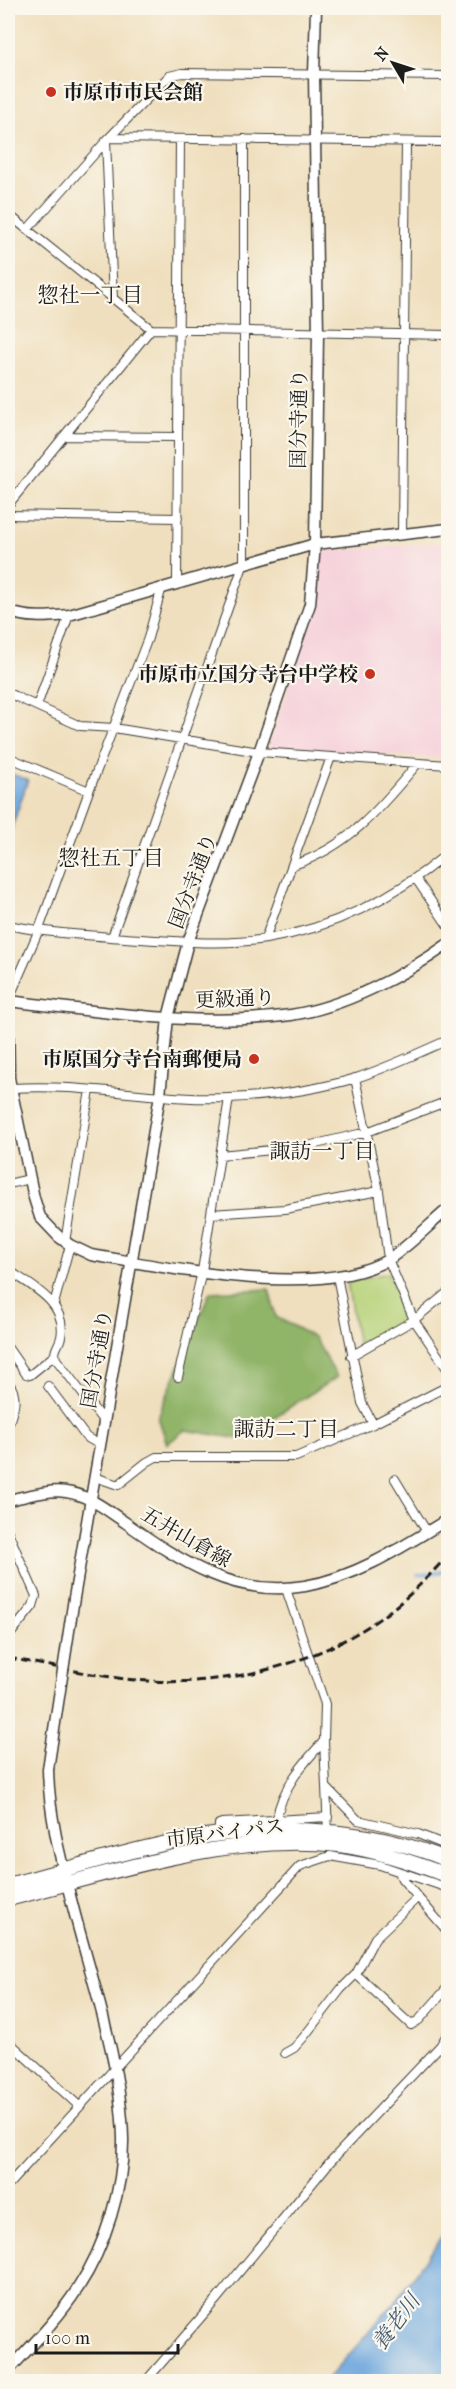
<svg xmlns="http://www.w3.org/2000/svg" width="456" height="2389" font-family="'IM FELL French Canon','Noto Serif JP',serif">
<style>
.built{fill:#f5cfda}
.green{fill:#b6d278;stroke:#69774a;stroke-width:1.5}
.forest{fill:#90b468;stroke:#566842;stroke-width:1.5}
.water{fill:#6fa8de;stroke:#46627d;stroke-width:1.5}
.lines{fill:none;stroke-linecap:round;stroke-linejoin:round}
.stream{stroke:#6fa8de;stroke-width:3}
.street-casing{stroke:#3c3934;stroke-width:10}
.secondary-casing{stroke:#3c3934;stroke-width:13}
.highway-casing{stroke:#3c3934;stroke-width:16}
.street{stroke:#fff;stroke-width:8}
.secondary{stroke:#fff;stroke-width:10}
.highway{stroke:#fff;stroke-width:14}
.rail{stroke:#1c1c1c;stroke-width:3;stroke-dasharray:9 4.5;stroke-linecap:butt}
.secondary-bridge-casing{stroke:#3c3934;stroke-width:13;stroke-linecap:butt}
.secondary-bridge{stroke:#fff;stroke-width:10}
.poi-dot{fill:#c8321e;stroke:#fbf7ec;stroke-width:2}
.labels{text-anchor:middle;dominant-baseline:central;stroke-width:4.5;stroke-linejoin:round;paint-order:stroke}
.poi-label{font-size:20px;font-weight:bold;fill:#1c1c1c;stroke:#fbf7ec;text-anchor:end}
.street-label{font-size:20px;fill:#1c1c1c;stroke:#fbf7ec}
.neighbourhood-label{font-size:21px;fill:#1c1c1c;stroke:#fbf7ec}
.water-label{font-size:21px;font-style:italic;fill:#415b73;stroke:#fbf7ec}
</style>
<rect width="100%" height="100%" fill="#fbf7ec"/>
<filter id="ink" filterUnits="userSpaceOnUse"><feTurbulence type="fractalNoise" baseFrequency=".0167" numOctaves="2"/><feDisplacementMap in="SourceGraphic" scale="12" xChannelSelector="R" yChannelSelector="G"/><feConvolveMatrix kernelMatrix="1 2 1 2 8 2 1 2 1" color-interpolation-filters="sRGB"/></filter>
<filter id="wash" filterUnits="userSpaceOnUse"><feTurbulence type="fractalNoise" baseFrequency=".008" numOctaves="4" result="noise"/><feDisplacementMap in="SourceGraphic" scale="24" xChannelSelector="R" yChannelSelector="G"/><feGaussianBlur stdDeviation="1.35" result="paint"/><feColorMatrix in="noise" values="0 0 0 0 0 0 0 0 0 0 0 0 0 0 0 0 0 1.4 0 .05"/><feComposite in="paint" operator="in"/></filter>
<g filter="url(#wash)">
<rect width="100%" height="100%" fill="#efdfbe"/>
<path class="built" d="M448 542V759L268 748 316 601 319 552Z"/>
<path class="green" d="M388 1273 408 1321 359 1352 347 1282Z"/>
<path class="forest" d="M269 1289 276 1317 314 1337 337 1377 240 1439 185 1430 167 1444 158 1417 210 1292Z"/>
<path class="water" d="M8 773 28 780 8 839Z
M448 2228V2381H326L395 2302Z"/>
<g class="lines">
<path class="stream" d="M418 1575 448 1571"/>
</g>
</g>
<g filter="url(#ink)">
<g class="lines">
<g class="street-casing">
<path id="street" d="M109 138 448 142
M106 141 113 299
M8 214 151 329 448 335
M27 230 106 141 169 76 182 73 448 76
M64 436 178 437
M8 505 151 329
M8 515 178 518
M402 533 406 142
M177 583 180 139
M8 693 80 726 114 728 259 752 448 765
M37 706 69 615
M8 757 89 791
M293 865C349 847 381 807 418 763
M416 879 448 926
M8 925C46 933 86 935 125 938 170 941 222 946 266 939 336 928 395 897 448 853
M112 937 244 563V139
M265 939 331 757
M8 1001 38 932 89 791 148 638 162 587
M355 1078 379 1191 388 1259 414 1320 448 1370
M12 1088C84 1083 157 1101 230 1098 271 1096 316 1090 356 1078 387 1068 418 1053 448 1040
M220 1155 303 1147 367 1132 448 1101
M8 1184 30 1179
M211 1214 285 1209 379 1191
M65 1242 90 1090
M8 1270C30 1285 68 1303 61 1337 59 1346 53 1349 56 1359L104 1422
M337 1276 362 1403 373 1424
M54 1304 70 1245
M8 1348 26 1374 30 1375 55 1355
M351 1356 414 1320 448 1292
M178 1377 202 1271 229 1098
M8 1382C20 1397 13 1410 8 1426
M48 1386 86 1437 100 1445
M95 1477 118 1485 147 1462 156 1457H296L373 1424 448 1386
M395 1479 427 1532
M8 1532 36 1596 33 1606 8 1637
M286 1589 325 1704 324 1741 328 1832
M327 1788 358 1820 418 1834 448 1846
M277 1818C281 1789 304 1762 324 1741
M219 1834V1824L222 1823 328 1817
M399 1872 402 1879 448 1932
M356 1974 411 2025 419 2020 448 1987
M8 2041 79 2106
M285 2053 294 2048 303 2038 341 1989 356 1974 375 1938 418 1897
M8 2185 300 1866 330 1856 380 1865 448 1888
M145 2382 216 2300 329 2163 440 2046 448 2033"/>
</g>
<g class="secondary-casing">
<path id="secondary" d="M8 611C27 619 49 617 69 615L315 544 448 529
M8 1001C101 1011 197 1028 291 1015 344 1007 405 975 448 944
M8 1006 9 1078 34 1198 40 1217 59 1237 70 1245 91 1255C168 1267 320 1301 389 1259 410 1245 429 1225 448 1209
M8 1500C25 1497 48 1489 66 1492 89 1495 107 1510 126 1523 180 1561 235 1598 305 1586 357 1577 404 1546 448 1519
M74 1598 160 1095 168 1018 188 942 259 752 310 604 315 544 318 334 314 74 316 8
M8 2371C32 2345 58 2319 78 2288 105 2247 124 2187 123 2138 121 2063 93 1984 74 1911 62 1864 49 1818 48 1769"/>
</g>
<g class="highway-casing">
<path id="highway" d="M8 1885C77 1867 148 1843 220 1834 295 1824 378 1831 448 1860
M8 1899C116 1872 226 1833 339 1845 377 1850 413 1862 448 1876"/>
</g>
<use href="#street" class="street"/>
<use href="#secondary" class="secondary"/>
<use href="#highway" class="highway"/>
<path class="rail" d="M8 1658C54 1666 101 1678 148 1681 235 1686 328 1662 396 1606 415 1591 432 1573 448 1555"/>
<g class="secondary-bridge-casing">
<path id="secondary-bridge" d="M48 1769 74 1598"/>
</g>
<use href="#secondary-bridge" class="secondary-bridge"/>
</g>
</g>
<g class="poi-dot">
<circle cx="51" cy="92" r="6"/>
<circle cx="370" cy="674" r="6"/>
<circle cx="254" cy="1059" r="6"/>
</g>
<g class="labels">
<g class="poi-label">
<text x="63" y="92" text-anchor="start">市原市市民会館</text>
<text x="358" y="674">市原市立国分寺台中学校</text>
<text x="242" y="1059">市原国分寺台南郵便局</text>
</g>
<g class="street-label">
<text transform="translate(299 419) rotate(-89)">国分寺通り</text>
<text transform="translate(193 881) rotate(-69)">国分寺通り</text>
<text transform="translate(235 999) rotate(-2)">更級通り</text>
<text transform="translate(97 1359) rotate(-80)">国分寺通り</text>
<text transform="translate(186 1537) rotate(30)">五井山倉線</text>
<text transform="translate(225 1833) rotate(-7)">市原バイパス</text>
</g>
<g class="neighbourhood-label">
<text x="90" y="295">惣社一丁目</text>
<text x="111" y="858">惣社五丁目</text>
<text x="322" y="1151">諏訪一丁目</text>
<text x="286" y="1429">諏訪二丁目</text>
</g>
<g class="water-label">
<text transform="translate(396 2322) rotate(-53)">養老川</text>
</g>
</g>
<rect width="456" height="2389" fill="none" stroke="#fbf7ec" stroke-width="30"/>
<g transform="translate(393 63) rotate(309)" stroke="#fbf7ec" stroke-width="4.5" paint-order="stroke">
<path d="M0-4.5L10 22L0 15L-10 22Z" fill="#1c1c1c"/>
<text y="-9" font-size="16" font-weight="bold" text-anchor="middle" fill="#1c1c1c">N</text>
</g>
<path d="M36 2344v9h142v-9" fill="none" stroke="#1c1c1c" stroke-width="3"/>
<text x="45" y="2344" font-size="18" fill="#1c1c1c" stroke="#fbf7ec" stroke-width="4.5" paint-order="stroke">100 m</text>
</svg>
